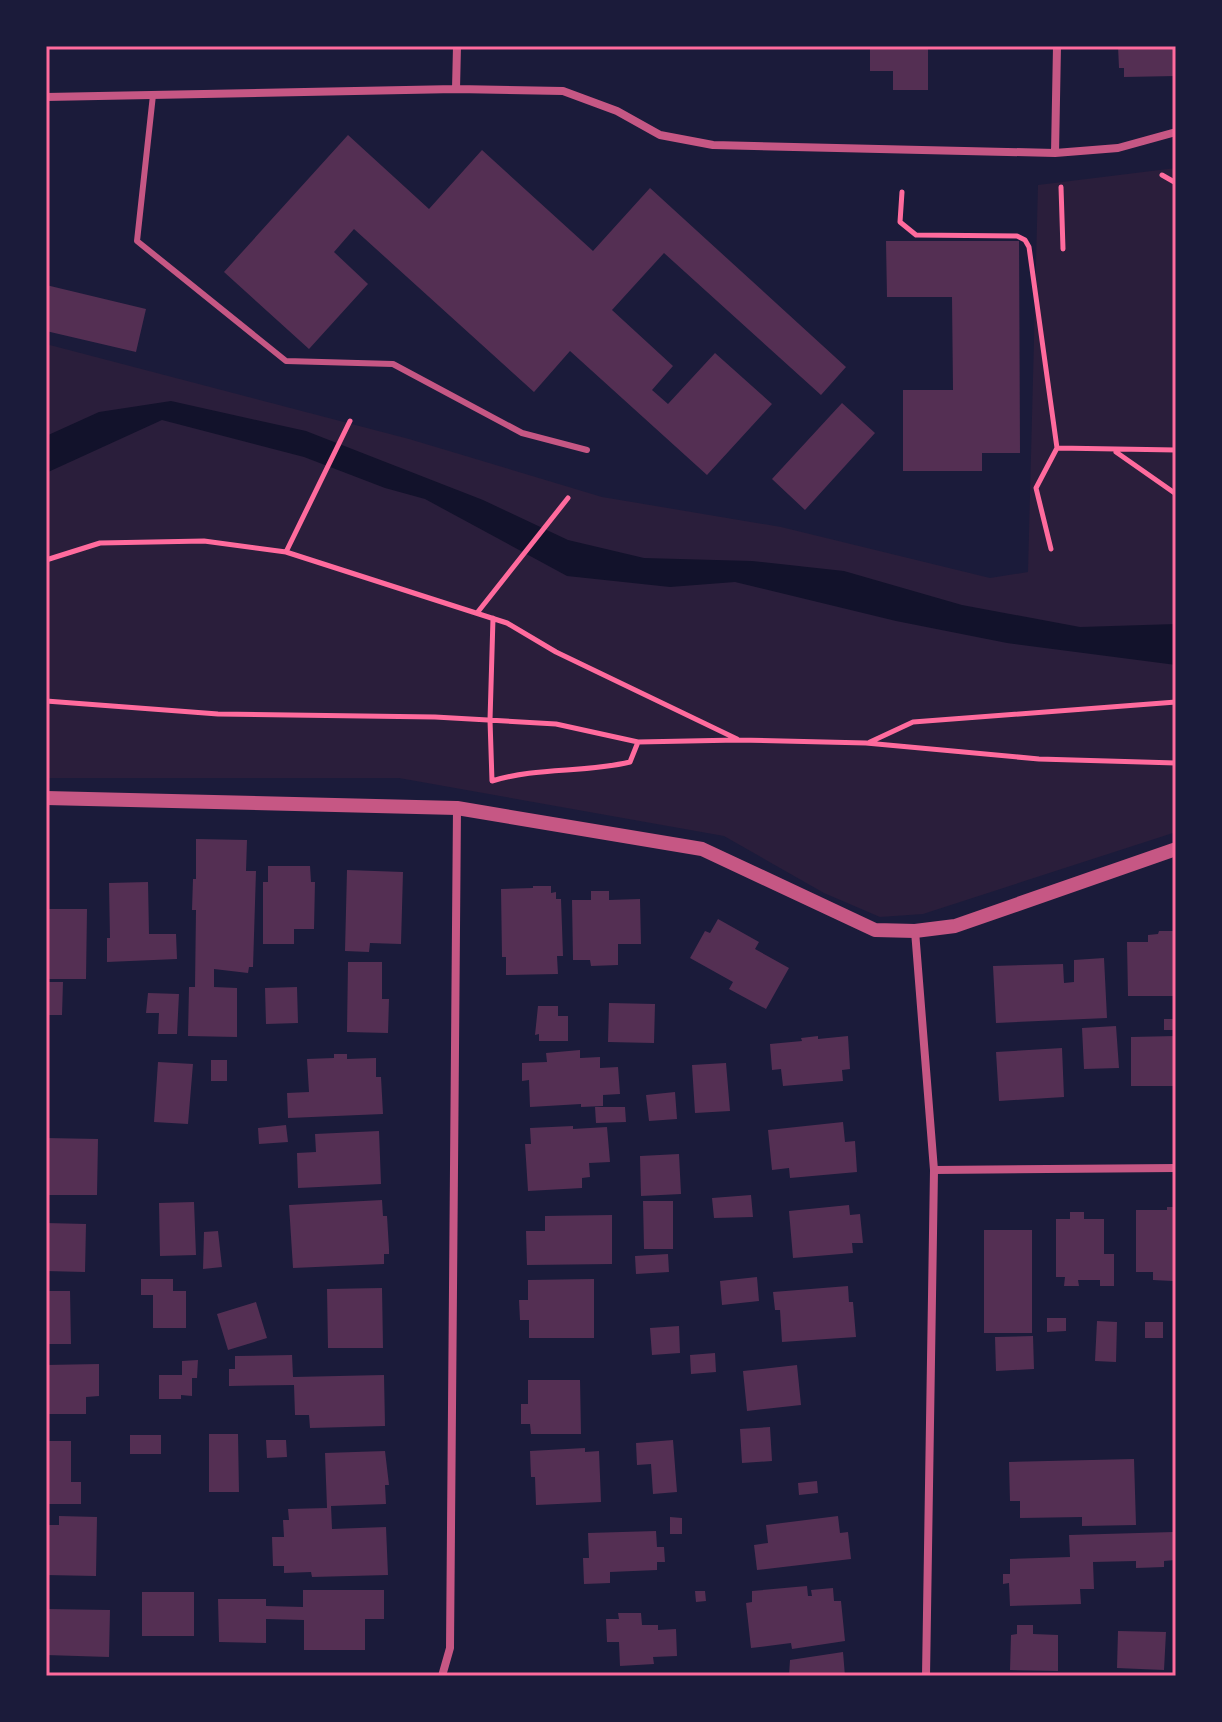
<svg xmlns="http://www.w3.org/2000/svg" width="1222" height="1722" font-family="'Nunito Sans',sans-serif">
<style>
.green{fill:#2a1e3b}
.water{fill:#12122b}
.building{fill:#542f53}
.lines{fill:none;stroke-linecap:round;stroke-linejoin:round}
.path{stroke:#ff6b9d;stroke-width:5}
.service{stroke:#c65784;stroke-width:6}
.minor{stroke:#c65784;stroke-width:8}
.tertiary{stroke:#c65784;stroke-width:14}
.neatline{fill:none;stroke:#ff6b9d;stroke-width:3}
</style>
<rect width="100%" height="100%" fill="#1b1b3a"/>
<path class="green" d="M1176 168V832L923 914 880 917 824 893 724 836 399 778H46V344L409 439 602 497 781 527 990 578 1028 572 1038 185Z"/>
<path class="water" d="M171 401 306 431 483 500 568 540 644 558 752 561 844 571 962 605 1080 627 1176 624V665L1007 643 896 621 735 582 670 587 567 576 425 499 385 488 304 457 162 420 46 473V436L99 412Z"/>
<path class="building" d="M870 46H928V90H893V71H870Z
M1118 46H1176V76L1124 77V68H1119Z
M348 135 429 209 482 150 593 251 650 188 846 367 821 395 664 253 612 310 673 366 652 390 668 404 715 353 772 404 707 475 570 351 534 392 354 229 334 252 368 284 309 349 224 272Z
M886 241H1019L1020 453H982V471H903V390H953L952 297H887Z
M46 285 146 309 136 352 46 331Z
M842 403 875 433 805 510 772 479Z
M196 839 247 840 246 871H256L253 967H249L248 973 214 969V987L237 988V1037L188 1036 189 987H195L196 910H192L193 879H196Z
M268 866H310L311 882H315L314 929H294V944H263V882H268Z
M347 870 403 872 401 944 370 943 369 952 345 951Z
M148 882 149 934H176L177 959 107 962V938H110L109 883Z
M533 886H551V893L556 892V899H561L563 956H557L558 974 506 975V957H502L501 889 533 888Z
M591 891H609V900L640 899 641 944H618V965L591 966 590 960H573L572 900H591Z
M46 909H87L86 979H46Z
M718 919 759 942 755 949 789 968 766 1009 729 989 733 982 690 958 705 931 710 933Z
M1159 931H1176V996H1128L1127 942H1148V935L1158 934Z
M1104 958 1107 1018 996 1023 993 966 1063 964 1064 983 1074 982V960Z
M348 962H382V999H389L388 1033 347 1032Z
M46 982H63L62 1015H46Z
M297 987 298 1023 266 1024 265 988Z
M148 993 179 994 177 1034H158L159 1013H146Z
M609 1003 655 1004 654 1043 608 1042Z
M538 1006H558V1016H568V1041H539V1034L535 1035Z
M1164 1019H1176V1030H1164Z
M1116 1026 1119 1068 1084 1069 1082 1028Z
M818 1036V1039L848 1036 850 1069 842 1070 843 1081 783 1086 781 1069 772 1070 770 1044 802 1041 801 1038Z
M1176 1036V1086H1131V1037Z
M1062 1048 1064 1097 999 1101 996 1052Z
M580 1050V1058L600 1057V1068L618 1067 620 1094 603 1095V1106L581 1107V1104L530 1107 529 1080 522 1081V1063L547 1062 546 1053Z
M334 1054H347V1059L376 1058V1077H381L383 1114 288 1118 287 1093 309 1092 307 1059 334 1058Z
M211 1060H227V1081H211Z
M158 1062 193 1064 188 1124 154 1122Z
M726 1063 730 1111 695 1113 692 1065Z
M675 1092 677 1119 649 1121 646 1095Z
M595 1107H625L626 1122 596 1123Z
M843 1122 845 1142 855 1141 857 1172 790 1178 789 1168 772 1170 768 1130Z
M286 1125 288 1142 259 1144 258 1128Z
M573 1126V1129L607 1127 610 1162 589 1163 590 1177 582 1178V1188L528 1191 525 1144H531L530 1128Z
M379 1131 381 1184 298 1188 297 1153 316 1152 315 1134Z
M46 1138 98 1139 97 1195H46Z
M679 1154 681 1194 641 1196 640 1156Z
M751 1195 753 1217 714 1218 712 1198Z
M382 1200 383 1216H387L389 1249V1254H384V1264L293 1268 289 1205Z
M643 1201H673V1249H644Z
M194 1202 196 1255 160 1256 159 1203Z
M849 1205 850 1215 860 1214 863 1243H852L853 1253 793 1258 789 1211Z
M1167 1207H1176V1269H1173V1281L1153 1280V1272H1136V1210H1167Z
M1070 1212H1084V1219H1104V1254H1114V1286H1100V1280H1078L1079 1286H1064L1065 1277H1056V1219H1070Z
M612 1215V1264L527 1265 526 1231H545V1216Z
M46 1223 86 1224 85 1272 46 1271Z
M984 1230H1032V1333H984Z
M218 1231 222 1267 203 1269 204 1232Z
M668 1254 669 1272 636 1274 635 1256Z
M757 1277 759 1301 722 1305 720 1281Z
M141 1279H173V1291H186V1328H153V1295H141Z
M594 1279V1338H529V1320H520L519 1300H528V1280Z
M848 1286 849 1302H853L856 1337 782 1342 780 1310H775L773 1292Z
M382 1288 383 1348H328L327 1289Z
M46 1291H70L71 1344H46Z
M256 1302 267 1338 228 1350 217 1314Z
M1047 1318H1066V1331L1047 1332Z
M1097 1321 1117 1322 1116 1362 1095 1361Z
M1145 1322H1163V1338H1145Z
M679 1326 680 1353 652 1355 650 1328Z
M1033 1336 1034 1369 996 1371 995 1337Z
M715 1353 716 1372 691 1374 690 1355Z
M292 1355 293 1377 384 1375 385 1426 310 1428 309 1415H295L294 1385 229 1386V1369H235V1356Z
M198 1360 197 1378H192V1396L181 1395V1399H159V1375H182V1361Z
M99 1364V1396L86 1397V1414H46V1365Z
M797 1365 801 1405 747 1411 743 1371Z
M528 1380H580L581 1434H531L530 1424H521V1404H528Z
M770 1427 772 1461 742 1463 740 1429Z
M209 1434H238L239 1492H209Z
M130 1435H161V1454H130Z
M266 1440H286L287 1457 267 1458Z
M673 1440 677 1492 653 1494 651 1464 637 1465 636 1443Z
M46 1441H71V1482H81V1504H46Z
M585 1448V1452L599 1451 601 1502 536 1505 535 1477H531L530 1451Z
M385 1451 389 1485H385L386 1504 331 1506 332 1529 386 1527 388 1575 312 1577 311 1572 284 1573V1566H273L272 1537H284L283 1520H289L288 1509 327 1508 325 1453Z
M1134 1459 1136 1525 1082 1526V1517L1020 1518V1501H1010L1009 1462Z
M817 1481 818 1493 799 1495 798 1483Z
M59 1516 97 1517 96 1576 46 1575V1525H59Z
M838 1516 840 1533 848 1532 851 1559 757 1570 754 1545 768 1543 766 1525Z
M670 1517 682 1518V1534H670Z
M656 1531 657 1547H664L665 1562H657V1570L610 1572V1583L584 1584 583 1558H589L588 1533Z
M1174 1532 1175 1560 1164 1561V1567L1136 1568V1561L1093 1562 1094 1589H1080L1081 1604 1010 1606 1009 1583 1003 1584V1574H1010V1559L1070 1557 1069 1535Z
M807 1586 808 1596H812L811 1590 833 1588 834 1601H841L845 1641 792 1649 791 1643 751 1648 746 1603 752 1602V1591Z
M303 1590H384V1619H365V1650H304V1620L266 1619V1643L219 1642 218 1599H266V1606L303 1607Z
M695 1591H705L706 1601 696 1602Z
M142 1592H194V1636H142Z
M46 1609 110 1610 109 1657 46 1655Z
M618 1613H641L642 1625H658V1630L676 1629 677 1656 653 1657 654 1664 620 1666 619 1642H607L606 1619H619Z
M1017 1625H1033V1634L1058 1635V1671L1010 1670 1011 1635 1017 1634Z
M1118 1631 1166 1632 1164 1670 1117 1668Z
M843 1652 845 1676H789L790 1660Z"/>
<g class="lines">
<path class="path" d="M1162 175 1176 183
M1061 187 1063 249
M902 192 900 222 916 235 1017 236 1025 240 1029 247 1057 448 1036 488 1051 549
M350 421 286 552 507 623 556 652 737 739
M1057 448 1176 450
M1116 452 1176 494
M46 560 100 543 204 541 286 552
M477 613 568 498
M493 618 490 720 492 781C537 767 585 773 630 762L638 742
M46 701 218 714 435 717 556 724 638 742 738 740 866 743 1039 759 1176 763
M870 742 913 722 1176 702"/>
<path class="service" d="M153 95 137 241 286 361 393 364 522 433 587 450"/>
<path class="minor" d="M456 89 457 46
M46 97 456 89 563 91 617 111 660 135 713 145 1055 153 1118 148 1176 132
M1055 153 1057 46
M915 931 934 1170 926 1676
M934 1170 1176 1168
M442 1676 450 1648 457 808"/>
<path class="tertiary" d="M46 798 457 808 702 849 875 930 915 931 955 926 1176 849"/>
</g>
<rect width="1222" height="1722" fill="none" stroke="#1b1b3a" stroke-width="96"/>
<rect x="48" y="48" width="1126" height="1626" class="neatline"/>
</svg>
